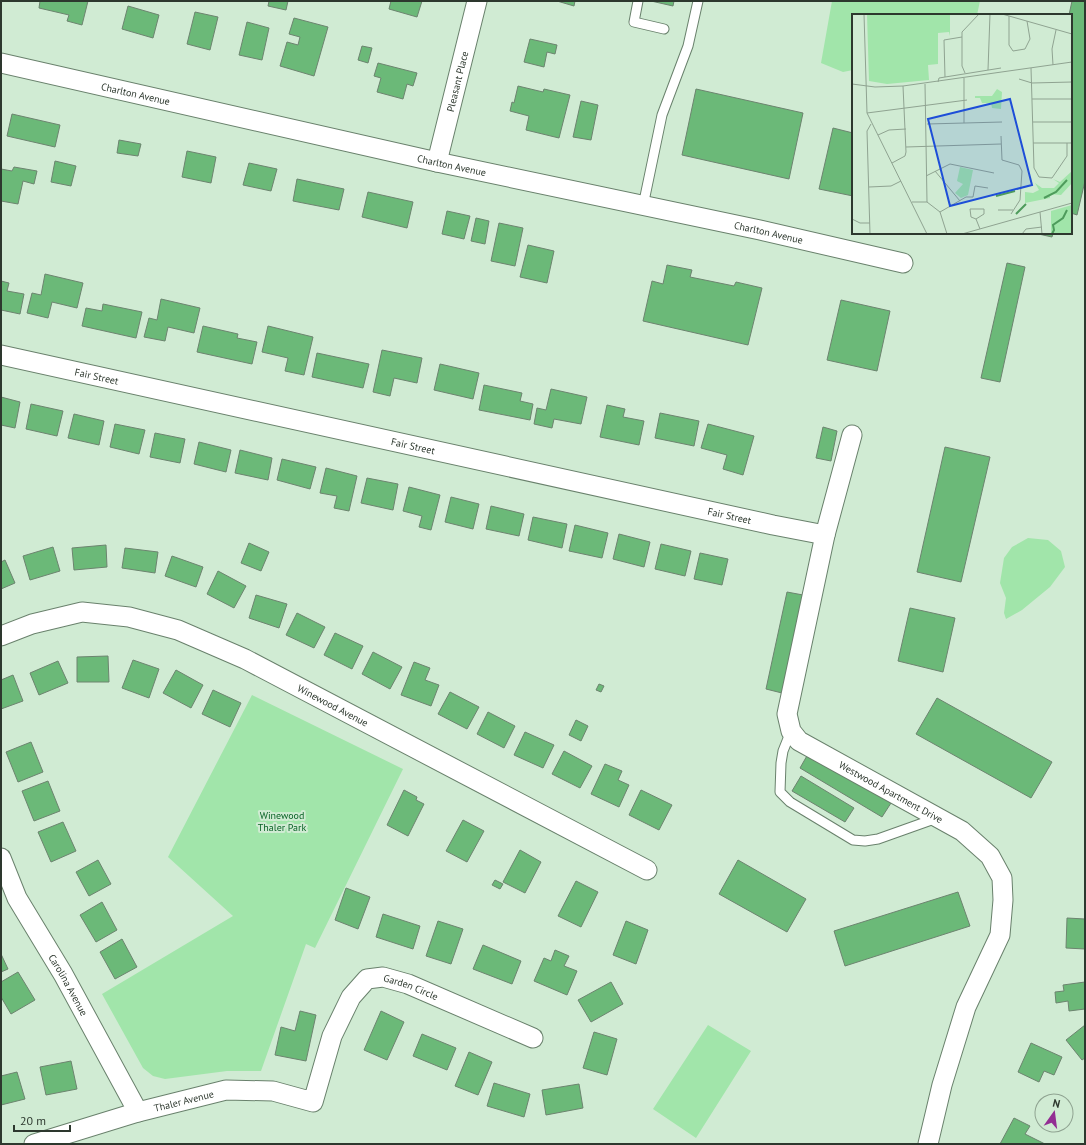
<svg xmlns="http://www.w3.org/2000/svg" width="1086" height="1145" font-family="'PT Sans',sans-serif">
<style>
.green{fill:#a1e5aa}
.building{fill:#6bb978;stroke:#6c846f}
.lines{fill:none;stroke-linecap:round;stroke-linejoin:round}
.lane-casing{stroke:#69816c;stroke-width:11}
.street-casing{stroke:#69816c;stroke-width:21}
.lane{stroke:#fff;stroke-width:9}
.street{stroke:#fff;stroke-width:19}
.labels{text-anchor:middle;dominant-baseline:central;stroke-width:4;stroke-linejoin:round;paint-order:stroke}
.street-label{font-size:10px;fill:#2d382e;stroke:#d0ebd3}
.park-label{font-size:10px;fill:#096226;stroke:#d0ebd3}
.inset-river{fill:none;stroke:#4e9b5c;stroke-width:2}
.inset-road{fill:none;stroke:#8fa391;stroke-width:1}
.view{fill:#1d4ed8;fill-opacity:0.15;stroke:#1d4ed8;stroke-width:2}
.inset-edge{fill:none;stroke:#2d382e;stroke-width:2}
</style>
<rect width="100%" height="100%" fill="#d0ebd3"/>
<path class="green" d="M832 1H980L977 15H853V70L843 72 821 63Z
M1028 538 1048 540 1061 551 1065 567 1050 587 1022 610 1006 619 1004 613 1006 598 1000 583 1004 558 1012 547Z
M252 695 403 769 315 948 306 944 261 1071H227L165 1079 153 1076 143 1068 102 994 233 916 168 857Z
M708 1025 751 1051 696 1138 653 1109Z"/>
<path class="building" d="M40 1H88L82 25 67 21 69 15 39 8Z
M269 1H288L286 10 268 6Z
M391 1H422L417 17 389 9Z
M557 1H575L574 6Z
M651 1H674L673 6Z
M1072 1H1085V181L1077 215 1071 213V15H1069Z
M128 6 159 15 153 38 122 29Z
M195 12 218 17 210 50 187 44Z
M294 18 328 27 314 76 280 66 287 42 298 45 300 37 289 34Z
M247 22 269 28 262 60 239 55Z
M530 39 557 45 555 54 547 52 544 67 524 62Z
M362 46 372 48 368 63 358 60Z
M378 63 417 73 413 86 407 84 403 99 377 92 381 78 374 76Z
M518 86 543 92 544 89 570 95 559 138 526 130 529 116 510 111 512 102 514 103Z
M696 89 803 113 789 179 682 155Z
M581 101 598 105 591 140 573 137Z
M12 114 60 125 55 147 7 136Z
M833 128 853 133V196L819 189Z
M119 140 141 144 138 156 117 153Z
M187 151 216 157 211 183 182 177Z
M55 161 76 166 71 186 51 182Z
M249 163 277 169 271 191 243 185Z
M14 167 37 171 34 184 23 181 18 204 1 201V169L12 171Z
M297 179 344 189 339 210 293 201Z
M368 192 413 202 407 228 362 217Z
M447 211 470 216 464 239 442 234Z
M476 218 489 221 485 244 471 241Z
M499 223 523 228 515 266 491 261Z
M1034 233H1053L1052 237Z
M528 245 554 251 547 283 520 277Z
M1007 263 1025 267 1000 382 981 378Z
M667 265 692 270 690 277 734 286 736 282 762 288 748 345 643 321 652 281 663 284Z
M45 274 83 283 77 308 52 302 48 318 27 313 32 293 41 295Z
M1 281 9 283 7 291 24 294 20 314 1 310Z
M161 299 200 308 194 333 168 327 165 341 144 337 149 318 157 320Z
M841 300 890 311 877 371 827 360Z
M103 304 142 312 136 338 82 326 86 308 102 311Z
M203 326 238 334 237 338 257 342 252 364 197 352Z
M268 326 313 337 304 375 285 371 288 358 262 352Z
M382 350 422 358 417 383 394 378 390 396 373 392Z
M317 353 369 364 363 388 312 377Z
M440 364 479 373 473 399 434 390Z
M484 385 522 393 520 401 533 404 530 420 479 410Z
M551 389 587 397 581 424 554 419 552 428 534 424 537 408 546 410Z
M1 397 20 402 15 428 1 425Z
M31 404 63 411 57 436 26 429Z
M607 405 625 409 623 417 644 421 639 445 600 437Z
M660 413 699 421 694 446 655 438Z
M74 414 104 421 99 445 68 438Z
M115 424 145 430 139 454 110 447Z
M708 424 754 436 743 475 723 469 727 455 701 448Z
M823 427 837 431 831 461 816 458Z
M155 433 185 439 180 463 150 457Z
M199 442 231 450 226 472 194 464Z
M945 447 990 457 961 582 917 572Z
M240 450 272 458 268 480 235 473Z
M282 459 316 467 310 489 277 480Z
M326 468 357 476 349 511 334 508 337 496 320 493Z
M367 478 398 484 393 510 361 503Z
M409 487 440 495 431 530 419 527 422 516 403 511Z
M451 497 479 504 473 529 445 522Z
M491 506 524 514 519 536 486 529Z
M533 517 567 524 562 548 528 540Z
M575 525 608 533 602 558 569 551Z
M619 534 650 542 644 567 613 559Z
M249 543 269 552 261 571 241 563Z
M661 544 691 551 685 576 655 569Z
M106 545 107 567 74 570 72 548Z
M53 547 60 571 30 580 23 556Z
M125 548 158 552 155 573 122 568Z
M700 553 728 559 722 585 694 579Z
M172 556 203 567 196 587 165 576Z
M5 560 15 583 1 589V562Z
M218 571 246 586 234 608 207 594Z
M787 592 803 595 782 693 766 689Z
M256 595 287 604 279 628 249 618Z
M910 608 955 618 943 672 898 661Z
M297 613 325 627 314 648 286 635Z
M335 633 363 646 352 669 324 655Z
M373 652 402 667 390 689 362 674Z
M108 656 109 682H77V657Z
M133 660 159 669 149 698 122 688Z
M58 661 68 683 39 695 30 673Z
M414 662 430 668 425 680 439 685 431 706 401 695Z
M176 670 203 685 191 708 163 693Z
M13 675 23 701 1 709V680Z
M599 684 604 686 601 692 596 690Z
M213 690 241 703 230 727 202 714Z
M450 692 479 707 467 729 438 714Z
M937 698 1052 762 1031 798 916 734Z
M488 712 515 726 504 748 477 734Z
M576 720 588 726 581 741 569 735Z
M525 732 554 745 543 768 514 755Z
M31 742 43 772 18 782 6 752Z
M564 751 592 766 580 788 552 774Z
M808 754 891 803 882 817 800 768Z
M605 764 622 771 618 780 629 785 619 807 591 794Z
M801 776 854 808 845 822 792 791Z
M48 781 60 811 34 821 22 791Z
M404 790 417 797 416 800 424 804 408 836 387 825Z
M641 790 672 805 659 830 629 815Z
M463 820 484 831 467 862 446 851Z
M63 822 76 851 51 862 38 832Z
M520 850 541 862 525 893 503 882Z
M98 860 111 884 89 896 76 872Z
M738 860 806 899 787 932 719 894Z
M495 880 503 884 500 889 492 885Z
M576 881 598 892 581 927 558 916Z
M346 888 370 897 358 929 335 920Z
M958 892 970 926 845 966 834 931Z
M102 902 117 930 96 942 80 915Z
M383 914 420 926 413 949 376 937Z
M1067 918 1085 919V949L1066 948Z
M438 921 463 929 451 964 426 956Z
M626 921 648 930 636 964 613 955Z
M122 939 137 967 115 979 100 952Z
M483 945 521 961 512 984 473 969Z
M555 950 569 956 564 966 577 971 567 995 534 981 544 958 551 961Z
M1 954 8 969 1 972Z
M18 972 35 1000 11 1014 1 997V982Z
M611 982 623 1004 591 1022 578 1000Z
M1085 982V1009L1069 1011 1068 1001 1056 1003 1055 992 1064 991 1063 985Z
M300 1011 316 1015 306 1061 275 1055 281 1027 295 1031Z
M381 1011 404 1022 387 1060 364 1050Z
M1085 1025V1058L1082 1060 1066 1040Z
M594 1032 617 1039 607 1075 583 1068Z
M422 1034 456 1048 447 1070 413 1056Z
M1031 1043 1062 1057 1054 1075 1044 1071 1039 1082 1018 1072Z
M469 1052 492 1062 478 1095 455 1086Z
M71 1061 77 1089 46 1095 40 1067Z
M17 1072 25 1099 1 1105V1076Z
M494 1083 530 1094 524 1117 487 1106Z
M579 1084 583 1108 546 1115 542 1090Z
M1014 1118 1030 1126 1025 1134 1045 1144H1000Z"/>
<g class="lines">
<g class="lane-casing">
<path id="lane" d="M638 1 634 22 664 29
M643 206 662 115 688 46 698 1
M791 731 783 751 781 763 780 792 790 802 853 840 865 841 878 839 937 818"/>
</g>
<g class="street-casing">
<g id="street">
<path id="s1" d="M1 63 437 162 760 230 903 263"/>
<path id="s2" d="M437 162 477 1"/>
<path id="s3" d="M1 355 773 525 825 535"/>
<path id="s4" d="M852 435 825 535 787 714 791 731 799 741 962 831 990 856 1002 878 1003 900 1000 935 966 1007 942 1085 928 1144"/>
<path id="s5" d="M1 636 32 624 82 612 129 617 178 630 245 659 647 870"/>
<path id="s6" d="M1 858 17 898 63 974 138 1112"/>
<path id="s7" d="M34 1144 138 1112 226 1090 273 1091 313 1102 332 1036 351 997 367 979 383 977 408 984 533 1038"/>
</g>
</g>
<use href="#lane" class="lane"/>
<use href="#street" class="street"/>
</g>
<g class="labels">
<g class="street-label">
<text stroke="none"><textPath href="#s2" startOffset="83">Pleasant Place</textPath></text>
<text stroke="none"><textPath href="#s1" startOffset="138">Charlton Avenue</textPath></text>
<text stroke="none"><textPath href="#s1" startOffset="462">Charlton Avenue</textPath></text>
<text stroke="none"><textPath href="#s1" startOffset="786">Charlton Avenue</textPath></text>
<text stroke="none"><textPath href="#s3" startOffset="98">Fair Street</textPath></text>
<text stroke="none"><textPath href="#s3" startOffset="422">Fair Street</textPath></text>
<text stroke="none"><textPath href="#s3" startOffset="746">Fair Street</textPath></text>
<text stroke="none"><textPath href="#s5" startOffset="355">Winewood Avenue</textPath></text>
<text stroke="none"><textPath href="#s4" startOffset="422">Westwood Apartment Drive</textPath></text>
<text stroke="none"><textPath href="#s6" startOffset="144">Carolina Avenue</textPath></text>
<text stroke="none"><textPath href="#s7" startOffset="470">Garden Circle</textPath></text>
<text stroke="none"><textPath href="#s7" startOffset="156">Thaler Avenue</textPath></text>
</g>
<g class="park-label">
<text x="282" y="815">Winewood<tspan x="282" dy="12">Thaler Park</tspan></text>
</g>
</g>
<g transform="translate(852 14)">
<rect width="220" height="220" fill="#d0ebd3"/>
<path d="M15 0H98V22L97 18 86 19V50L76 51 77 66 35 70 17 67ZM145 75 150 78 149 95 140 94 139 89H130L128 84H123V82H140ZM108 153 121 156 116 181 109 184 103 179 111 170 105 167ZM220 157V169L209 181 198 180V184L173 189V178L181 179 187 176 183 169 190 174H202L207 169 201 165 208 168ZM220 191V220H199V197Z" fill="#a1e5aa"/>
<path class="inset-river" d="M144 182 163 177M192 184 204 178 215 166M164 200 174 190M200 220 202 216 201 211 211 204 215 196"/>
<path class="inset-road" d="M12 0 15 99 75 220M150 0 220 20M157 2V31L161 37 173 35 178 25 175 7M201 51 200 35 204 16M179 54 182 154 187 163 200 164 215 142V129M136 56 138 0M113 59 110 52V18L127 0M93 63 92 26 110 23M112 64V109M167 65 180 69 220 68M86 68 87 64 149 54M0 70 23 73 51 72 220 48M73 70 75 188 88 198 95 220M180 85H220M15 99 115 86M181 108H220M75 110 150 108M26 121 37 116 54 115M149 122 150 146 167 151 170 157 168 186 159 200M181 129H220M54 133 149 130M40 149 53 142 54 138 51 72M83 157 108 187M74 162 98 150 142 159M17 173 39 172 49 167M60 188H75M146 196H161M88 198 114 183H121L123 172 136 174M188 198 190 220M0 205 8 209H18M124 205 132 200V195H118L119 203 124 205 128 215M18 220 15 117 19 110M110 220 220 189M170 220 174 215 190 213"/>
<path class="view" d="M158 85 180 171 98 192 76 105Z"/>
<rect width="220" height="220" class="inset-edge"/>
</g>
<rect width="1086" height="1145" fill="none" stroke="#2d382e" stroke-width="4"/>
<g transform="translate(1054 1113) rotate(14)"><circle r="19" fill="#d0ebd3" stroke="#8fa391"/>
<path d="M0-3L7 15L0 10L-7 15Z" fill="#932e93"/>
<text y="-6" font-size="11" font-weight="bold" text-anchor="middle" fill="#2d382e">N</text>
</g>
<path d="M14 1125v6h56v-6" fill="none" stroke="#2d382e" stroke-width="2"/>
<text x="20" y="1125" font-size="12" fill="#2d382e" stroke="#d0ebd3" stroke-width="3" paint-order="stroke">20 m</text>
</svg>
